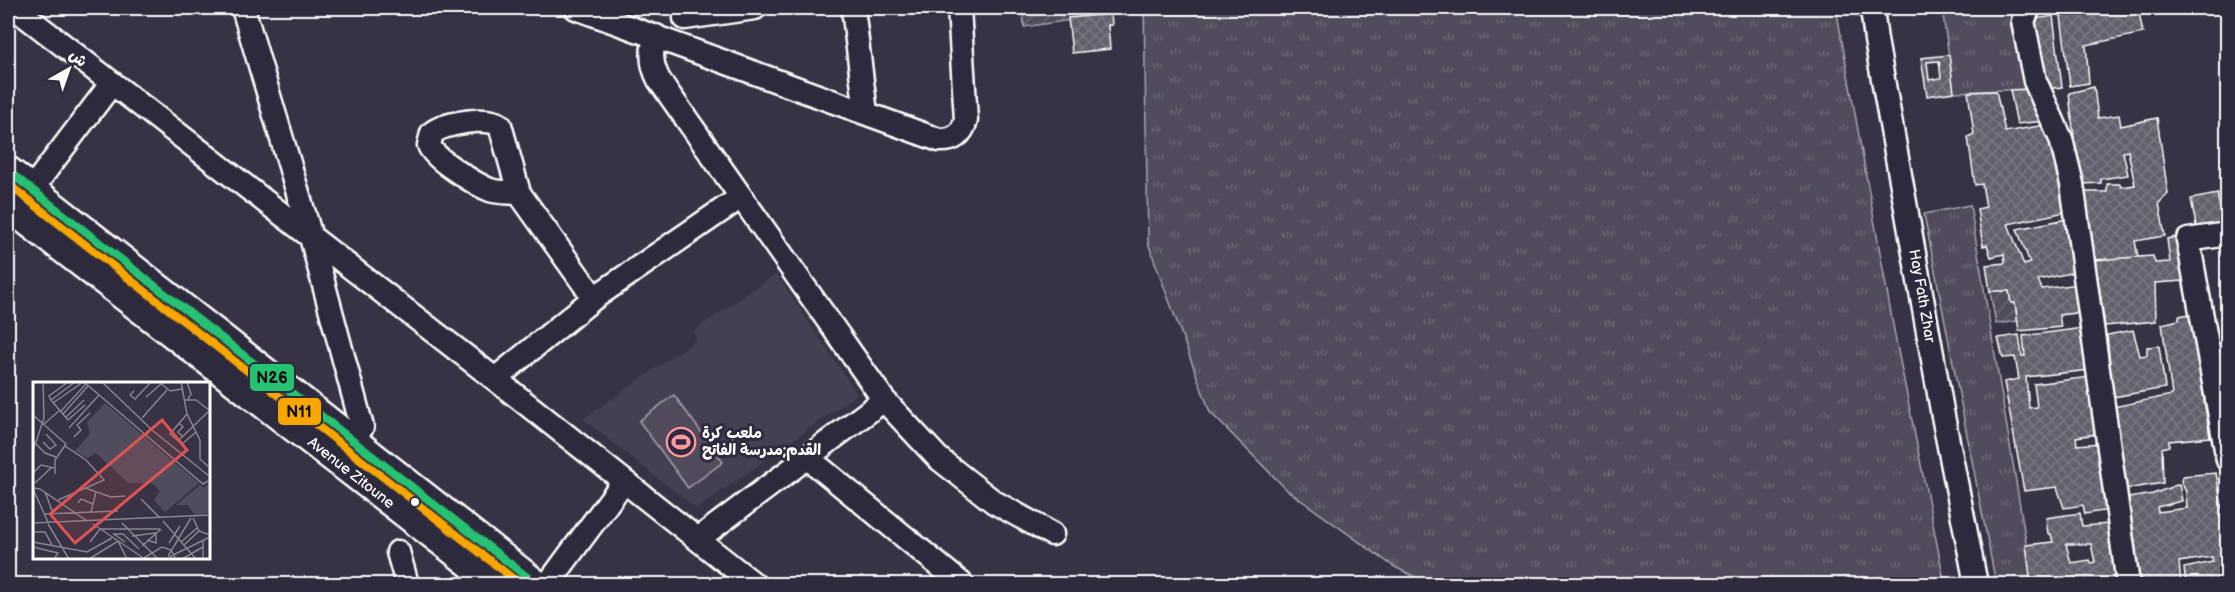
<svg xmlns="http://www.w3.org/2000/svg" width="2235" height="592" font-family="'Balsamiq Sans','Playpen Sans Arabic',sans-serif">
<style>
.built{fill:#444051}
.grass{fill:url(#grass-tufts);stroke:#a8a6ae;stroke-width:1.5}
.park{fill:#514c5c;stroke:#a8a6ae;stroke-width:1.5}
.garden{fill:url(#garden-furrows);stroke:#a8a6ae;stroke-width:1.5}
.building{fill:url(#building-cross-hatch);stroke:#fff;stroke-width:1.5;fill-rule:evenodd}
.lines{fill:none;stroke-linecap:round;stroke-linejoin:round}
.minor-casing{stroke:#fff;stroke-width:27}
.major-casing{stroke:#fff;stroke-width:33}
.minor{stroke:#2f2a3d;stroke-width:22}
.major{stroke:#2f2a3d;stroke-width:28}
.bus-1-casing{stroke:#2f2a3d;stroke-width:12}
.bus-2-casing{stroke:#2f2a3d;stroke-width:12}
.bus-1{stroke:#26c172;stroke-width:8}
.bus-2{stroke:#f7a600;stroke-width:8}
.bus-dot{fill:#fff;stroke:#2f2a3d;stroke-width:2}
.labels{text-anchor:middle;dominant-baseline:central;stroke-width:6;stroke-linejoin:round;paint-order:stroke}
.street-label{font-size:15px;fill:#fff;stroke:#2f2a3d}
.poi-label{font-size:15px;font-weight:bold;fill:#fff;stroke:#2f2a3d;text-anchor:start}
.inset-road{fill:none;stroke:#87858f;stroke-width:1.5}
.view{fill:#de5353;fill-opacity:0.15;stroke:#de5353;stroke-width:3}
.inset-edge{fill:none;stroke:#fff;stroke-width:3}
.line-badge{stroke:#2f2a3d;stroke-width:2}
.pale-badge-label{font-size:16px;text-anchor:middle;font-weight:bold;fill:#111}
</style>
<defs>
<pattern id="grass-tufts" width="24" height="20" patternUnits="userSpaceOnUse" patternTransform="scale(1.5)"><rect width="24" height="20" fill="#514c5c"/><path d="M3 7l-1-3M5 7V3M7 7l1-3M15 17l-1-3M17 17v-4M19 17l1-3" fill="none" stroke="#6b6774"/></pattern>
<pattern id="garden-furrows" width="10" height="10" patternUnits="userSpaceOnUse" patternTransform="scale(1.5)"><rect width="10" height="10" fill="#514c5c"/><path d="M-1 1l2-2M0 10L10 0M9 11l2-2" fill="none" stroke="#6b6774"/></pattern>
<pattern id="building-cross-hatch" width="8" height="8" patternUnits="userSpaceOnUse" patternTransform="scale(1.5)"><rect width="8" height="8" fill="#635f6d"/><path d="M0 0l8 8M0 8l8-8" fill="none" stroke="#7a7783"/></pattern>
</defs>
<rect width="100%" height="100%" fill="#373345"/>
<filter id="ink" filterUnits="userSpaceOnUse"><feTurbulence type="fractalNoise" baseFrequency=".0167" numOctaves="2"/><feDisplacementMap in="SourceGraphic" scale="12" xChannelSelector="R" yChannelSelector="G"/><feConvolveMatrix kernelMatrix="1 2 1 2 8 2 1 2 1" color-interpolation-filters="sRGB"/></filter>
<g filter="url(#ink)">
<path class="built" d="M776 274 857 394 697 509 583 419 696 340 694 331Z"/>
<path class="grass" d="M1144 8H1836L1895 336 1945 584H1429L1393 566 1287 490 1210 412 1148 243Z
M1942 8H2021L2031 89 1954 92Z
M1970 205 2033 584H1996L1924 214Z"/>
<path class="park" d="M674 395 723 462 688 488 639 421Z"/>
<path class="garden" d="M1023 8H1113L1111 14 1024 27Z
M1990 291H2009L2011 303H2015L2017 321 1996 324Z"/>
<path class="building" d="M2084 8H2138L2143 33 2086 45 2089 83 2070 86 2061 16 2084 13Z
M1111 14 1112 25H1108L1110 49 1072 53 1068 18Z
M2053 16 2062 87 2045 89 2035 19Z
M1949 55 1954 92 1927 96 1921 58ZM1939 61 1941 78 1929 80 1927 62Z
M2094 87 2098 118 2119 115 2121 126 2157 118 2168 194 2159 203 2165 236 2135 241 2138 257 2093 260 2088 218H2085L2083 192H2107V184H2120L2121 187 2135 185 2128 151 2123 152 2128 175 2101 179V183L2083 184 2078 174 2069 93Z
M2031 89 2044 121 2017 124 2010 90Z
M1996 91 2005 132 2046 125 2070 211 2008 224 2024 265 2030 263 2017 229 2067 219 2075 272 2038 280 2042 289 2078 284 2083 312 2059 315 2061 327 2019 331 2015 303H2011L2009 291H1990L1986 265 2005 263 2004 254 1991 257 1987 245 1983 246 1977 209 1986 207 1982 184 1975 185 1968 137 1974 134 1968 92Z
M2228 123V156L2223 124Z
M2228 191V223L2224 224 2217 194Z
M2217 194 2224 224 2197 230 2191 199Z
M2176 237 2184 281 2155 283 2156 321 2105 326 2097 274 2093 260 2153 256 2155 263 2170 262 2167 239Z
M2190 314 2210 437 2169 441V446L2162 448 2163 483 2126 489 2113 407 2172 395 2162 324 2179 320V316Z
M2083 328 2090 370 2026 377 2029 408 2037 407 2034 384 2090 377 2097 434 2076 437 2077 445 2100 443 2110 510 2085 514 2083 505 2064 508 2057 487 2024 491 2004 382 2019 379 2015 357 2003 358 1998 338 2019 335 2022 356H2025L2023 336Z
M2133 330 2140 356 2147 355V347L2159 346 2165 388 2113 397 2107 335Z
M2216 473 2228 542V584H2186L2184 568 2213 562 2212 557 2179 562 2181 584H2137L2133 551 2136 550 2128 498 2153 494 2179 484 2182 501 2157 507 2158 512 2187 508 2186 492 2181 481 2183 476Z
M2080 513 2082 526 2110 524 2118 584H2031L2026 545 2053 542 2051 534H2048L2046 518ZM2066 544H2091L2095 562 2091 563 2090 560 2071 563Z"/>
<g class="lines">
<g class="minor-casing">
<path id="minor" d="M15 8 495 379 754 584
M243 8 311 237 362 427 352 443
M576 8 939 140C953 141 962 135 966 120L959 8
M853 8 866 113
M1872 8 1876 40 1943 416 1976 584
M2029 8 2023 21 2035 81 2061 139 2072 184 2128 584
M685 18 755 8
M656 36C650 52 651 65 659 80L884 400 938 458 994 502 1052 534
M31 190 112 83
M519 193C509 192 499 193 490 190 477 185 432 158 429 145L432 133C444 123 487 116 500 125L519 193 594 298
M2228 234 2188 240 2228 460
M495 379 594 298 741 197
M808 458 962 584
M698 539 884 400
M398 552 407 584
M548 584 624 481"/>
</g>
<g class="major-casing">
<path id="major" d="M8 171 536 584
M8 206 497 584"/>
</g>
<use href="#minor" class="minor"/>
<use href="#major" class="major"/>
<g class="bus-1-casing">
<path id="bus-1" d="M8 171 536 584"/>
</g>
<g class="bus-2-casing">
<path id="bus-2" d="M8 184 520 584"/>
</g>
<use href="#bus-1" class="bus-1"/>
<use href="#bus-2" class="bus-2"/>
</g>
</g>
<defs>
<g id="stadium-ring" transform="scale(1.5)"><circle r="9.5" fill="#2f2a3d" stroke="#ff9aa2" stroke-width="1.5"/><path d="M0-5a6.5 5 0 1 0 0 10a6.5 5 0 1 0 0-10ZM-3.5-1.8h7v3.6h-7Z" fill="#ff9aa2"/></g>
</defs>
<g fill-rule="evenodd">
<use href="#stadium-ring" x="681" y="442"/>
</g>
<circle class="bus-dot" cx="415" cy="502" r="5"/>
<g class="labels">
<g class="street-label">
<text transform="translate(1922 296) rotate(80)">Hay Fath Zhar</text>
<text transform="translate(351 473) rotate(38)">Avenue Zitoune</text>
</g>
<g class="poi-label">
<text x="702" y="433">ملعب كرة<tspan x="702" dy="17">القدم;مدرسة الفاتح</tspan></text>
</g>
</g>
<g transform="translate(33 382)">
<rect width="177" height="177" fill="#373345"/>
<path d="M72 21 166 101 132 130 121 118 127 109 118 101H95L63 71 54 76 42 69 57 52 54 40ZM177 100V131L162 133 155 123H143L167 103 171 106Z" fill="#514c5c"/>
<path class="inset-road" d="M35 0 16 14 18 18 35 38 52 23M51 0 170 102 177 98M69 0 119 48 176 94M126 0 137 9 149 7M148 0 154 32 167 58V77L177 86M154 0 158 12 155 17M101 9 97 13 102 17 118 0M113 15 128 2M18 18 42 0M151 18H163L176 28M20 21 50 0M28 29 53 2M30 32 55 4M154 32 137 52 149 62 163 50M0 33 33 62 22 78V92M33 35 51 18M109 36 134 8M146 41 150 45 145 50 149 54M11 42 27 28M36 46 66 13M41 55 48 48 44 43 57 31M0 59 12 71 23 75M145 59 177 28M10 60 17 67 23 63 13 52M0 69 11 36 10 0M0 91 8 83 21 86M2 101 18 86M0 106 7 107 54 139M52 106 78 115 92 114M0 107 15 140M12 110 20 131M108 117 127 136M25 118 71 98 53 78 32 64M45 121 48 117 60 122M58 130 63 110M11 132 85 129M160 136 166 149 177 153M130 139 163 177M0 141 177 133M89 141 125 177M15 142 36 177M60 142 109 175M0 150H12L19 163M99 154 122 151M114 158 123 161V150M0 160 54 170 79 156M57 160 67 147H127M92 160 81 152H90L106 167M148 160 164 146M136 161 147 144M151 163 166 149M109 164 128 147M0 165 25 171 21 177M135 174 158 136M136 175 177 155M56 177 85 159 94 177M109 177 129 165 138 168 143 177M149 177 170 165M170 177V158"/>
<path class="view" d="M129 38 154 68 42 161 17 132Z"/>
<rect width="177" height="177" class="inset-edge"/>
</g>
<g class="line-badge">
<rect x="249" y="363" width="46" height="29" rx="6" fill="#26c172"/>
<rect x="277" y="397" width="45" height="29" rx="6" fill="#f7a600"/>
</g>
<g class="pale-badge-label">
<text x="272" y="383">N26</text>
<text x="299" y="417">N11</text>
</g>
<rect width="2235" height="592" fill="none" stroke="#2f2a3d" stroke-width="30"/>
<rect x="15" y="15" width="2205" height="562" fill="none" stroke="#fff" stroke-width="2" filter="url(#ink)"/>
<g transform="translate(69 69) rotate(40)" stroke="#2f2a3d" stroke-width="4.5" paint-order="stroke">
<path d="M0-4.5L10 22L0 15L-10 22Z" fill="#ffffff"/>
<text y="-9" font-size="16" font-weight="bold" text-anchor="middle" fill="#ffffff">ش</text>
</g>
</svg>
